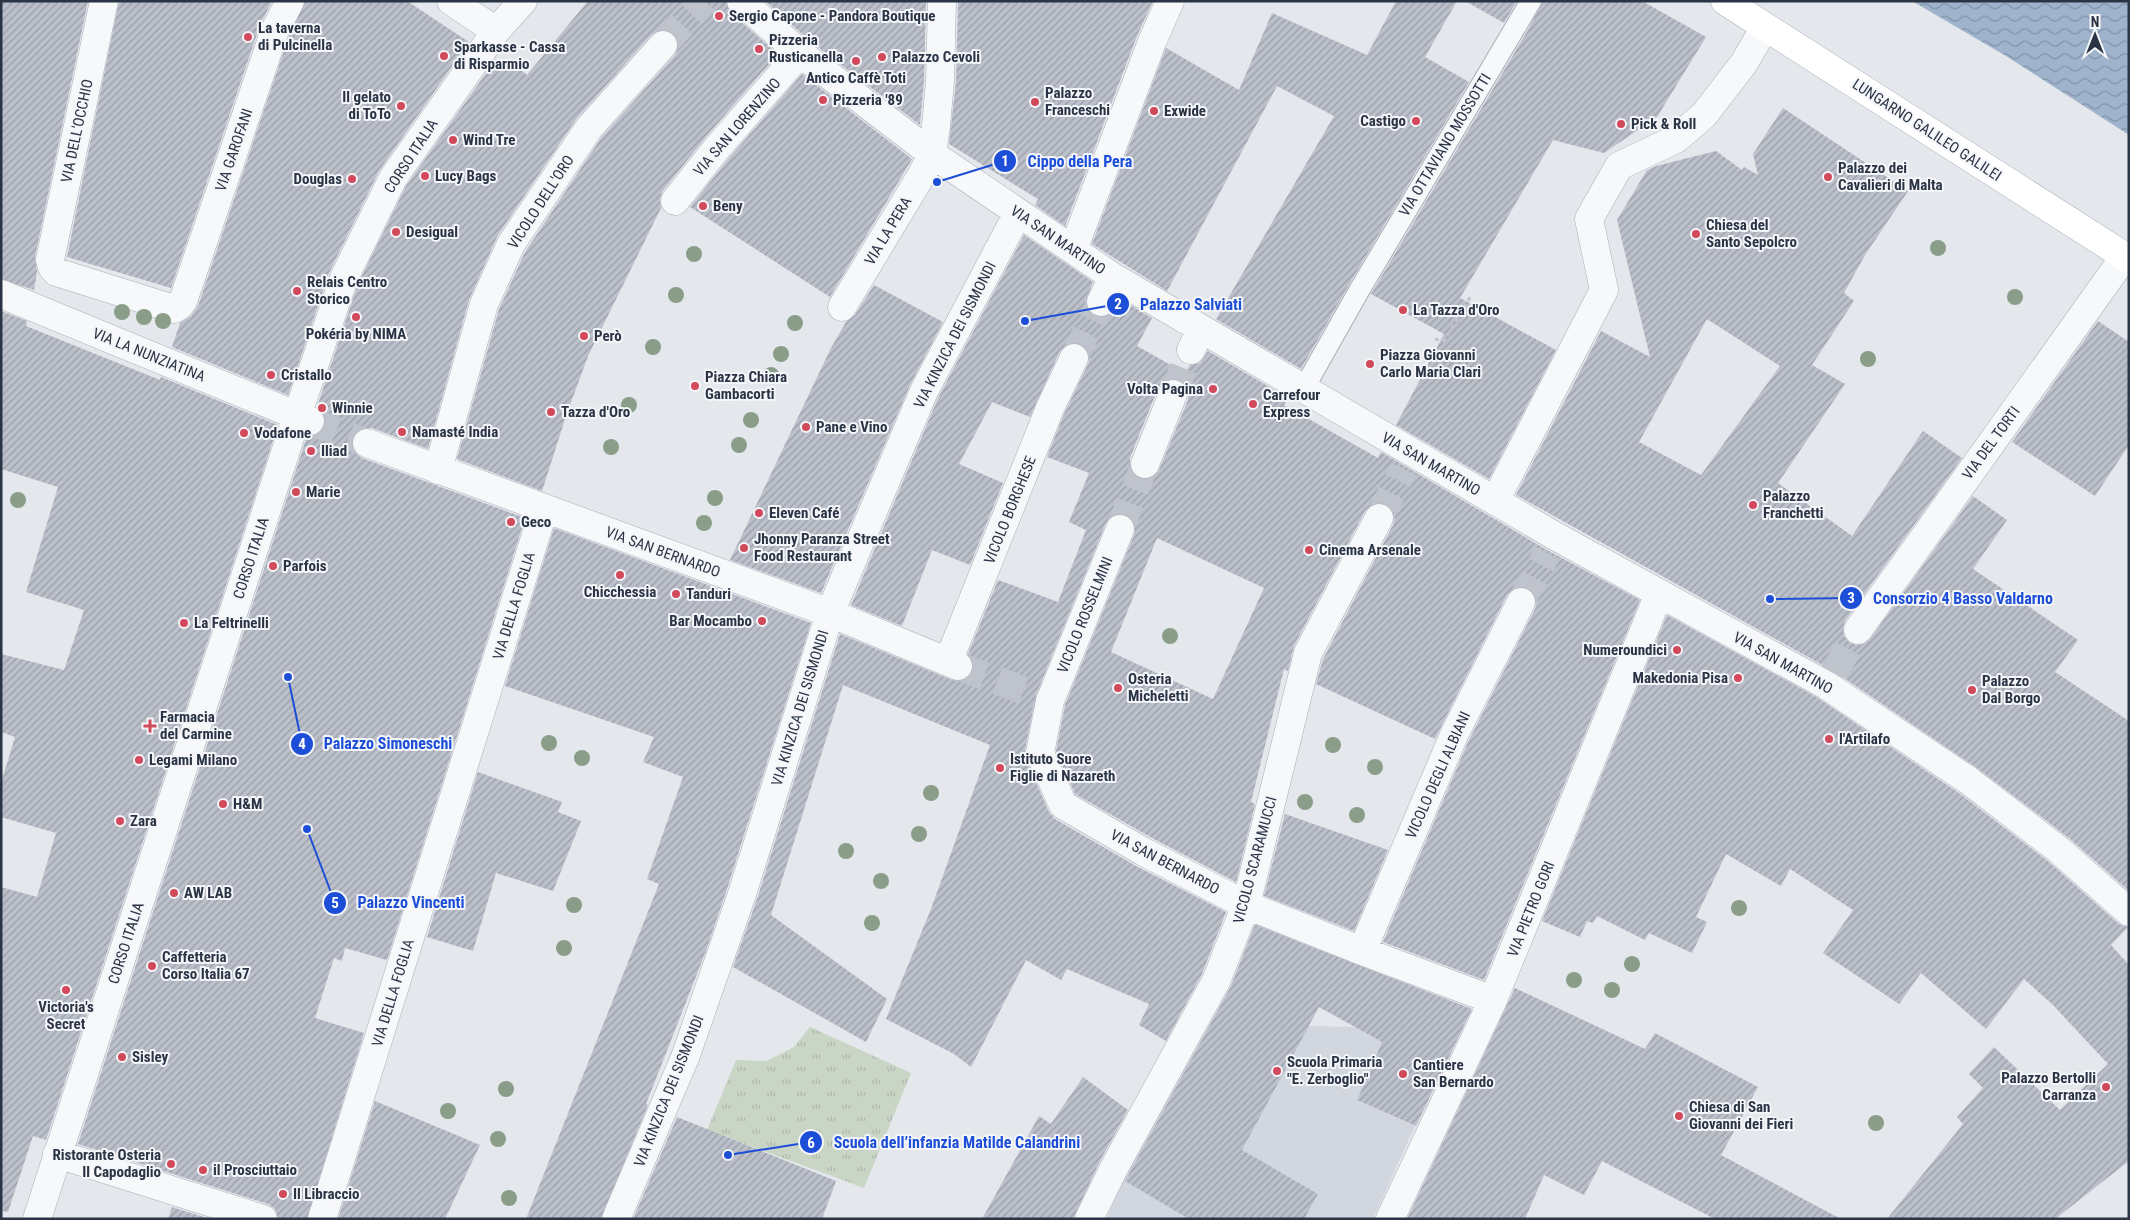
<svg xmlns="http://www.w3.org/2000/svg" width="2130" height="1220" font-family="'Roboto Condensed',sans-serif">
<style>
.built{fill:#d2d6de}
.park{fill:url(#park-tufts)}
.water{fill:url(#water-waves)}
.building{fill:url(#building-hatch);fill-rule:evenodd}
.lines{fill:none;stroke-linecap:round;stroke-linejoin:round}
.street-tunnel{stroke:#bfc3cb;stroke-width:28;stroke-dasharray:28 14;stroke-linecap:butt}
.lane-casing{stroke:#a9aeb7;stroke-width:22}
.street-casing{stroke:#a9aeb7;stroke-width:29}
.secondary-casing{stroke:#a9aeb7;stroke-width:29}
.path{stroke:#c2c5cb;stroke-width:3;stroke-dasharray:4 4;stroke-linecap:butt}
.lane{stroke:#f7f8fa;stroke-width:20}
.street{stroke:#f7f8fa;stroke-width:28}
.secondary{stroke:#fff;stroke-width:28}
.tree{fill:#899d89}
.poi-dot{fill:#d1495b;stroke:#f4f6f9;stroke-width:2}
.labels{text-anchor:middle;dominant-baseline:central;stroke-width:4;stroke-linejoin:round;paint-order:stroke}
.poi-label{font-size:15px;font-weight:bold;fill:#2b3445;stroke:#f4f6f9;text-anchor:start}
.street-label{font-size:15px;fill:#2b3445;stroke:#f4f6f9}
.leader{fill:none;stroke:#1d4ed8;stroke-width:2}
.callout-dot{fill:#1d4ed8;stroke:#f4f6f9;stroke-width:2}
.mark-label{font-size:15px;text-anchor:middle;font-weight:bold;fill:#fff}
.callout-label{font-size:16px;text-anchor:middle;font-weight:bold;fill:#1d4ed8;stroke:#f4f6f9;stroke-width:4;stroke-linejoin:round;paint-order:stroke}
</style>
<defs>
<pattern id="park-tufts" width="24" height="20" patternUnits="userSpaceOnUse" patternTransform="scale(1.25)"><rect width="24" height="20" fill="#c9d6c5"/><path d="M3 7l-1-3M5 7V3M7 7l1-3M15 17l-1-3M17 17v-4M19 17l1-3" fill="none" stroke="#adb8ab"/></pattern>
<pattern id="water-waves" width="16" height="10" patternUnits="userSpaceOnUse" patternTransform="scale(1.25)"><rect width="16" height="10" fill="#9fb4cc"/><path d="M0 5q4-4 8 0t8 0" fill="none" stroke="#8293a7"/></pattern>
<pattern id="building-hatch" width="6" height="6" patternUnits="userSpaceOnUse" patternTransform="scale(1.25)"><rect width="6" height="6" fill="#bbc0ca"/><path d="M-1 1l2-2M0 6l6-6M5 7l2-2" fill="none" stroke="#989da6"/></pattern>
</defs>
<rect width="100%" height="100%" fill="#e4e7ec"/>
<path class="built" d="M1255 922 1299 939 1272 1007 1309 1026 1355 1027 1382 1042 1357 1100 1415 1126 1373 1219H1107L1122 1179 1231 986Z"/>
<path class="park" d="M810 1027 911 1073 864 1188 707 1130 736 1060 766 1061 794 1047Z"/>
<path class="water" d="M1912 1H2129V135L2006 56Z"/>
<path class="building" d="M1 1H88L35 257 37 272 34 290 1 279Z
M119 1H272L260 25 171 288 67 257Z
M305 1H407L469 42 379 171 329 273 288 395 172 347 180 323 191 316 198 306 289 36Z
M588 1H726L731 13 778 54 705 138 662 192 660 199 661 208 588 356 566 416 542 491 457 459 499 309 525 252 601 138 675 55 678 48V40L673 33 667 30H659L651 35 577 118 498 235 469 300 428 449 372 428H364L357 431 353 437 352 446 355 453 362 458 525 518 387 960 345 948 342 961 334 958 315 1018 364 1033 307 1219H278L275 1209 268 1204 78 1144 307 436H313L319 434 325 426V418L323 412 317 407 358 284 406 186 496 59 502 63 506 59 527 75Z
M765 1H926L924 80 920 125 810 41Z
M958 1H1153L1137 36 1065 226 1035 205 1038 199 949 144 956 81Z
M1396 1H1457L1425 57 1469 82 1350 283 1301 369 1216 319 1334 116 1277 86 1167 291 1092 244 1166 48 1239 90 1272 13 1367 55Z
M1465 1H1517L1504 23Z
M1543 1H1642L1706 37 1657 117 1604 153 1553 140 1460 298 1556 350 1489 479 1396 425 1444 334 1371 294 1525 35Z
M802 74 912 159 830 297 690 207 729 158Z
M1783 108 1908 191 1865 255 1844 293 1854 301 1812 365 1845 384 1778 483 1852 536 1923 431 1962 458 1845 621 1843 628 1844 636 1849 642 1856 645 1864 644 1870 639 1973 496 2007 520 1973 569 2078 640 2055 672 2129 721V891L2069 838 1977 768 1835 672 1516 495 1601 331 1650 357 1617 220 1647 170 1656 166 1716 151 1742 170 1744 167 1758 175 1753 154ZM1707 319 1780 366 1701 475 1639 442Z
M1024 235 1093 282 1085 303 1088 310 1094 316 1102 318 1109 315 1120 299 1152 318 1137 346 1185 373 1190 365 1200 363 1208 351 1288 398 1284 405 1378 458 1381 452 1547 550 1640 600 1484 980 1383 942 1468 742 1535 609 1537 601 1534 593 1528 588 1521 586 1513 589 1507 595 1435 739 1316 684 1323 659 1393 525 1395 517 1392 509 1387 504 1379 502 1371 505 1365 511 1294 646 1288 671 1284 669 1251 802 1255 804 1236 882 1152 838 1075 794 1056 751 1065 705 1134 535 1135 526 1132 519 1126 515 1117 514 1110 517 1106 523 1036 695 1025 750 1026 759 1049 812 1055 819 1136 866 1226 912 1202 974 1166 1041 1139 1025 1149 1004 1067 969 1061 980 1026 960 971 1067 954 1054 886 1019 931 909 990 745 843 685 771 915 887 999 866 1042 733 967 757 899 840 634 952 680 961 681 968 678 973 672V663L968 654 998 580 1058 602 1086 530 1069 522 1089 473 1047 457 1064 414 1088 364 1090 357 1087 350 1081 344 1073 342 1066 345 1060 351 1030 417 992 402 959 464 1003 483 970 565 932 550 902 626 851 605 938 398ZM1170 379H1178L1185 384 1188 391V400L1159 470 1155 476 1148 479H1140L1132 473 1130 466V458L1158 388 1163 382ZM1157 538 1264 588 1213 699 1111 652Z
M874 285 943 322 910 385 821 593 730 560 831 348 846 322 855 315Z
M1 311 27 321 26 326 160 380 161 377 278 425 46 1140 33 1136 8 1212 1 1211V887L37 897 56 833 1 817V783L15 737 1 732V654L64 670 84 610 26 592 58 487 1 469Z
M2098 321 2129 342V445L2095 496 2012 442Z
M554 528 811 623 727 889 706 951 646 1104 648 1105 601 1219H526L659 884 647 879 683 777 643 762 654 737 505 686Z
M1667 615 1818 698 1959 793 2049 862 2119 924 2128 927 2111 945 2129 965V1161L2055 1219H1887L1963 1124 1957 1117 1983 1088 1969 1074 1994 1047 2060 1110 2108 1064 2053 1005 2024 979 1986 1029 1921 973 1899 1004 1823 953 1853 910 1790 869 1781 886 1726 854 1696 917 1707 922 1692 953 1649 933 1645 940 1597 916 1593 923 1587 921 1580 937 1542 921Z
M478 772 562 802 558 812 581 821 553 891 496 873 473 951 427 937Z
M1285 814 1388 850 1354 931 1264 896Z
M1255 925 1472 1009 1416 1126 1357 1100 1382 1042 1319 1007 1242 1150 1318 1194 1304 1219H1189L1125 1181 1230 988Z
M1515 988 1645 1049 1655 1033 1758 1087 1721 1155 1841 1219H1715L1602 1161 1584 1195 1544 1175 1525 1219H1407Z
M1083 1077 1128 1110 1100 1161 1073 1219H982L1039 1116 1051 1124Z
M375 1101 480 1145 445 1219H338Z
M677 1117 836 1181 822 1219H633Z
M172 1207 210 1219H168Z"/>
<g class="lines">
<path class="street-tunnel" d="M663 45 705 1
M1074 358 1101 302
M1173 394 1191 350
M310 421 367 443
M1379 518 1404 469
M1120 529 1145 464
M1521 602 1547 553
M958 666 1041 697
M1834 673 1858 630"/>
<g class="lane-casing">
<path id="lane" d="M1303 390 1360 289 1531 1"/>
</g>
<g class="street-casing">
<path id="street" d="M104 1 50 260 52 267 56 272 174 309 179 306 183 301 275 30 290 1
M451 1 496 31
M741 1 800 53 932 154 1113 277 1555 536 1826 685 1968 780 2059 850 2129 912
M675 201 717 148 800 53
M1073 250 1152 42 1170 1
M1 294 310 421
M1101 302 1113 277
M842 307 921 176 932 154 936 126 940 81 942 1
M1191 350 1201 329
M367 443 830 613 958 666
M1145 464 1173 394
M438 470 484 304 511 244 589 128 663 45
M1495 501 1604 290 1589 219 1619 166 1676 139 1704 115 1744 63 1765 27
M1120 529 1050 701 1040 753 1063 805 1144 852 1246 905 1362 951 1493 1000
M1858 630 2125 256
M948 662 1050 408 1074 358
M1362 951 1454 735 1521 602
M57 1154 263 1219
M37 1219 297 416 344 278 393 178 496 31 523 1
M322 1219 544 509
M616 1219 686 1055 742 894 830 613 924 391 1018 213
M1089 1219 1114 1168 1216 981 1246 905 1308 653 1379 518
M1390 1219 1493 1000 1659 594"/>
</g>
<g class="secondary-casing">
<path id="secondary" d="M1725 1 2129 259"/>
</g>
<path class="path" d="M1435 339 1444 341 1472 294"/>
<use href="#lane" class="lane"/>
<use href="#street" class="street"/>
<use href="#secondary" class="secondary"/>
</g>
<g class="tree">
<circle cx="1938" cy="248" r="8"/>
<circle cx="694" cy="254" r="8"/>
<circle cx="676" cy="295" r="8"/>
<circle cx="2015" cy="297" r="8"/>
<circle cx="122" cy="312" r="8"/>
<circle cx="144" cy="317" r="8"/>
<circle cx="163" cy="321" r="8"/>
<circle cx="795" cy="323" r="8"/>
<circle cx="653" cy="347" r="8"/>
<circle cx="781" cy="354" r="8"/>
<circle cx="1868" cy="359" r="8"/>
<circle cx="771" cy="375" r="8"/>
<circle cx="629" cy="405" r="8"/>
<circle cx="751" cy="420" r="8"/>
<circle cx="739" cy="445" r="8"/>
<circle cx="611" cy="447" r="8"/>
<circle cx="715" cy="498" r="8"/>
<circle cx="18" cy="500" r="8"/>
<circle cx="704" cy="523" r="8"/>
<circle cx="1170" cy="636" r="8"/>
<circle cx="549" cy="743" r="8"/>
<circle cx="1333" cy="745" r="8"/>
<circle cx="582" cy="758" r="8"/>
<circle cx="1375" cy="767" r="8"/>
<circle cx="931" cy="793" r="8"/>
<circle cx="1305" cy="802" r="8"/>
<circle cx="1357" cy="815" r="8"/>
<circle cx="919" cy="834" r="8"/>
<circle cx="846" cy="851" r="8"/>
<circle cx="881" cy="881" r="8"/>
<circle cx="574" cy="905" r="8"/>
<circle cx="1739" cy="908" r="8"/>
<circle cx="872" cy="923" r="8"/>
<circle cx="564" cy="948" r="8"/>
<circle cx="1632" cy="964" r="8"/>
<circle cx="1574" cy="980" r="8"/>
<circle cx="1612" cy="990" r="8"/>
<circle cx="506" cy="1089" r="8"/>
<circle cx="448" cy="1111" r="8"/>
<circle cx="1876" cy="1123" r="8"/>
<circle cx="498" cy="1139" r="8"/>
<circle cx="509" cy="1198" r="8"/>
</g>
<g class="poi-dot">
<circle cx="719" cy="16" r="5"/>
<circle cx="248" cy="37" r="5"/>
<circle cx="759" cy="49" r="5"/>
<circle cx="444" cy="56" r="5"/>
<circle cx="882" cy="57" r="5"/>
<circle cx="856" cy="61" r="5"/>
<circle cx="823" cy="100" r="5"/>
<circle cx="1035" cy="102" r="5"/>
<circle cx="401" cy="106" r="5"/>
<circle cx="1154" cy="111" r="5"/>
<circle cx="1416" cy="121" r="5"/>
<circle cx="1621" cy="124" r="5"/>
<circle cx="453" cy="140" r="5"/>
<circle cx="425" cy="176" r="5"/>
<circle cx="1828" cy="177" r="5"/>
<circle cx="352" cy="179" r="5"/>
<circle cx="703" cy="206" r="5"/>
<circle cx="396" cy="232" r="5"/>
<circle cx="1696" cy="234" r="5"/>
<circle cx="297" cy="291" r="5"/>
<circle cx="1403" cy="310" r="5"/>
<circle cx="356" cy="317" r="5"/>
<circle cx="584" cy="336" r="5"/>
<circle cx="1370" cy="364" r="5"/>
<circle cx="271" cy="375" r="5"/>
<circle cx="695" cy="386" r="5"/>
<circle cx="1213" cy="389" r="5"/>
<circle cx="1253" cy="404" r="5"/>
<circle cx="322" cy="408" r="5"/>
<circle cx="551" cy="412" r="5"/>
<circle cx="806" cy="427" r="5"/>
<circle cx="402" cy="432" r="5"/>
<circle cx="244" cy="433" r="5"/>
<circle cx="311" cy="451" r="5"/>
<circle cx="296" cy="492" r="5"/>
<circle cx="1753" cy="505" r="5"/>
<circle cx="759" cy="513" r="5"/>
<circle cx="511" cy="522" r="5"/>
<circle cx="744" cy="548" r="5"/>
<circle cx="1309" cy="550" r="5"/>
<circle cx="273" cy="566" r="5"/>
<circle cx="620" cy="575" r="5"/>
<circle cx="676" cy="594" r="5"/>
<circle cx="762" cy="621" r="5"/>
<circle cx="184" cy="623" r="5"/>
<circle cx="1677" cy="650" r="5"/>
<circle cx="1738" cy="678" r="5"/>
<circle cx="1118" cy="688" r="5"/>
<circle cx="1972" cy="690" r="5"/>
<path d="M147.5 718.5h5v5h5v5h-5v5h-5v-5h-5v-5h5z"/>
<circle cx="1829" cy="739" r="5"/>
<circle cx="139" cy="760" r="5"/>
<circle cx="1000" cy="768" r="5"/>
<circle cx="223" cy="804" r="5"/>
<circle cx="120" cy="821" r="5"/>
<circle cx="174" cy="893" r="5"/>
<circle cx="152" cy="966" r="5"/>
<circle cx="66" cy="990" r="5"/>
<circle cx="122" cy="1057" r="5"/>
<circle cx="1277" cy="1071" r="5"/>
<circle cx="1403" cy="1074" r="5"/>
<circle cx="2106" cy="1087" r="5"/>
<circle cx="1679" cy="1116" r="5"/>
<circle cx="171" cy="1164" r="5"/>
<circle cx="203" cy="1170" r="5"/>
<circle cx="283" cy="1194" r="5"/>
</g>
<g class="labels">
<g class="poi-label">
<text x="729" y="16">Sergio Capone - Pandora Boutique</text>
<text x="258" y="28">La taverna<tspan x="258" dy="17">di Pulcinella</tspan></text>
<text x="769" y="40">Pizzeria<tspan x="769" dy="17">Rusticanella</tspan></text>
<text x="454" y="47">Sparkasse - Cassa<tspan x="454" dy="17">di Risparmio</tspan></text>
<text x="892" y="57">Palazzo Cevoli</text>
<text x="856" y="78" text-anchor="middle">Antico Caffè Toti</text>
<text x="1045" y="93">Palazzo<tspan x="1045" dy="17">Franceschi</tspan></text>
<text x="391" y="97" text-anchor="end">Il gelato<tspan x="391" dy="17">di ToTo</tspan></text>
<text x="833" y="100">Pizzeria '89</text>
<text x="1164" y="111">Exwide</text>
<text x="1406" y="121" text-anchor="end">Castigo</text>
<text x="1631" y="124">Pick &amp; Roll</text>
<text x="463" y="140">Wind Tre</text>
<text x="1838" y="168">Palazzo dei<tspan x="1838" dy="17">Cavalieri di Malta</tspan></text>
<text x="435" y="176">Lucy Bags</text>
<text x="342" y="179" text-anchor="end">Douglas</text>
<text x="713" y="206">Beny</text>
<text x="1706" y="225">Chiesa del<tspan x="1706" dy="17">Santo Sepolcro</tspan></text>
<text x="406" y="232">Desigual</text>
<text x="307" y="282">Relais Centro<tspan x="307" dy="17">Storico</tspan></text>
<text x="1413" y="310">La Tazza d'Oro</text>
<text x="356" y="334" text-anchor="middle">Pokéria by NIMA</text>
<text x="594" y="336">Però</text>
<text x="1380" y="355">Piazza Giovanni<tspan x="1380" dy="17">Carlo Maria Clari</tspan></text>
<text x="281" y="375">Cristallo</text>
<text x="705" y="377">Piazza Chiara<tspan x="705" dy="17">Gambacorti</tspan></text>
<text x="1203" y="389" text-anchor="end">Volta Pagina</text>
<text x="1263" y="395">Carrefour<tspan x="1263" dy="17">Express</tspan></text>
<text x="332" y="408">Winnie</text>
<text x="561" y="412">Tazza d'Oro</text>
<text x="816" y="427">Pane e Vino</text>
<text x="412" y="432">Namasté India</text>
<text x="254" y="433">Vodafone</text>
<text x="321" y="451">Iliad</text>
<text x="306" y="492">Marie</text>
<text x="1763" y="496">Palazzo<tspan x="1763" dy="17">Franchetti</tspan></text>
<text x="769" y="513">Eleven Café</text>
<text x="521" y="522">Geco</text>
<text x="754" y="539">Jhonny Paranza Street<tspan x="754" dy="17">Food Restaurant</tspan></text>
<text x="1319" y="550">Cinema Arsenale</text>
<text x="283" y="566">Parfois</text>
<text x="620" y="592" text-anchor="middle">Chicchessia</text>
<text x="686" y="594">Tanduri</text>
<text x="752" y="621" text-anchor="end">Bar Mocambo</text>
<text x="194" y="623">La Feltrinelli</text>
<text x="1667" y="650" text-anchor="end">Numeroundici</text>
<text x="1728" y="678" text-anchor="end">Makedonia Pisa</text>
<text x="1128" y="679">Osteria<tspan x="1128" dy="17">Micheletti</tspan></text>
<text x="1982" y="681">Palazzo<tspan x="1982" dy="17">Dal Borgo</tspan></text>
<text x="160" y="717">Farmacia<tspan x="160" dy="17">del Carmine</tspan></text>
<text x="1839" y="739">l'Artilafo</text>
<text x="1010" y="759">Istituto Suore<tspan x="1010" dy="17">Figlie di Nazareth</tspan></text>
<text x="149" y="760">Legami Milano</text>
<text x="233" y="804">H&amp;M</text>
<text x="130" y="821">Zara</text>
<text x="184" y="893">AW LAB</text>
<text x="162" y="957">Caffetteria<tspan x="162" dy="17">Corso Italia 67</tspan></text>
<text x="66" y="1007" text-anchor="middle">Victoria's<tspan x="66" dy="17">Secret</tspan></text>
<text x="132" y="1057">Sisley</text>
<text x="1287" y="1062">Scuola Primaria<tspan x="1287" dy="17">"E. Zerboglio"</tspan></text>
<text x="1413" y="1065">Cantiere<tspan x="1413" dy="17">San Bernardo</tspan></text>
<text x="2096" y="1078" text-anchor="end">Palazzo Bertolli<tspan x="2096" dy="17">Carranza</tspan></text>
<text x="1689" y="1107">Chiesa di San<tspan x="1689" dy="17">Giovanni dei Fieri</tspan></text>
<text x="161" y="1155" text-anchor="end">Ristorante Osteria<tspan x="161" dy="17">Il Capodaglio</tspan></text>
<text x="213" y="1170">il Prosciuttaio</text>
<text x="293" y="1194">Il Libraccio</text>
</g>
<g class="street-label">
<text transform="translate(737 127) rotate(-49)">VIA SAN LORENZINO</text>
<text transform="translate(1927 130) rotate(33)">LUNGARNO GALILEO GALILEI</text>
<text transform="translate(77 131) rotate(-78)">VIA DELL'OCCHIO</text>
<text transform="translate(1445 145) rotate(-59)">VIA OTTAVIANO MOSSOTTI</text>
<text transform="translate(234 150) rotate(-71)">VIA GAROFANI</text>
<text transform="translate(411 156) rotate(-57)">CORSO ITALIA</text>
<text transform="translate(541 202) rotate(-57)">VICOLO DELL'ORO</text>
<text transform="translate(888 231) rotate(-59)">VIA LA PERA</text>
<text transform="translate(1058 240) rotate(34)">VIA SAN MARTINO</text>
<text transform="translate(955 335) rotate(-63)">VIA KINZICA DEI SISMONDI</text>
<text transform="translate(149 355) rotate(22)">VIA LA NUNZIATINA</text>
<text transform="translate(1991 443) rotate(-54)">VIA DEL TORTI</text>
<text transform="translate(1431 464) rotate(30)">VIA SAN MARTINO</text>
<text transform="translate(1010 510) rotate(-68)">VICOLO BORGHESE</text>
<text transform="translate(663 552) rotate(20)">VIA SAN BERNARDO</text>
<text transform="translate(251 558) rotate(-72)">CORSO ITALIA</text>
<text transform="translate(514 606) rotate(-73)">VIA DELLA FOGLIA</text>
<text transform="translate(1085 615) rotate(-68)">VICOLO ROSSELMINI</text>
<text transform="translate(1783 663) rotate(29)">VIA SAN MARTINO</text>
<text transform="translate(800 708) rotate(-73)">VIA KINZICA DEI SISMONDI</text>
<text transform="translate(1438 775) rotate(-66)">VICOLO DEGLI ALBIANI</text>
<text transform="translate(1255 860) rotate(-75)">VICOLO SCARAMUCCI</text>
<text transform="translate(1165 862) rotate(28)">VIA SAN BERNARDO</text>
<text transform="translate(1531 909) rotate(-68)">VIA PIETRO GORI</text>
<text transform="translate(126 943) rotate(-72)">CORSO ITALIA</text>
<text transform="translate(393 993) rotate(-73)">VIA DELLA FOGLIA</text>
<text transform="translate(669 1091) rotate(-68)">VIA KINZICA DEI SISMONDI</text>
</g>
</g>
<path class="leader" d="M937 182L1005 161M1025 321L1118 304M1770 599L1851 598M288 677L302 744M307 829L335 903M728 1155L811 1142"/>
<g class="callout-dot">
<circle cx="937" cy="182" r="5"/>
<circle cx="1025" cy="321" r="5"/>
<circle cx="1770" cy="599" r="5"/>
<circle cx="288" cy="677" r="5"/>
<circle cx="307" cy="829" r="5"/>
<circle cx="728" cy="1155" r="5"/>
<circle cx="1005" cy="161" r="12"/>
<circle cx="1118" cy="304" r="12"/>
<circle cx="1851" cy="598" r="12"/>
<circle cx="302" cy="744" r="12"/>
<circle cx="335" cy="903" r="12"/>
<circle cx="811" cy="1142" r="12"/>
</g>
<g class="mark-label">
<text x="1005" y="166">1</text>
<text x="1118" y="309">2</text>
<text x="1851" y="603">3</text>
<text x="302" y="749">4</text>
<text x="335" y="908">5</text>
<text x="811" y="1148">6</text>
</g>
<g class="callout-label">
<text x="1080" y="167">Cippo della Pera</text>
<text x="1191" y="310">Palazzo Salviati</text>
<text x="1963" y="604">Consorzio 4 Basso Valdarno</text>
<text x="388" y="749">Palazzo Simoneschi</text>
<text x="411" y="908">Palazzo Vincenti</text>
<text x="957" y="1148">Scuola dell’infanzia Matilde Calandrini</text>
</g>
<rect width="2130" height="1220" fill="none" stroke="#2b3445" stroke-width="5"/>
<g transform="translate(2095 35)" stroke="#f4f6f9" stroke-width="4" paint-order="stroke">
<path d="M0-4L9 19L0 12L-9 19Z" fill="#2b3445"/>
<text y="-8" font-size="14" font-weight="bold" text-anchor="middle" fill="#2b3445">N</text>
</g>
</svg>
